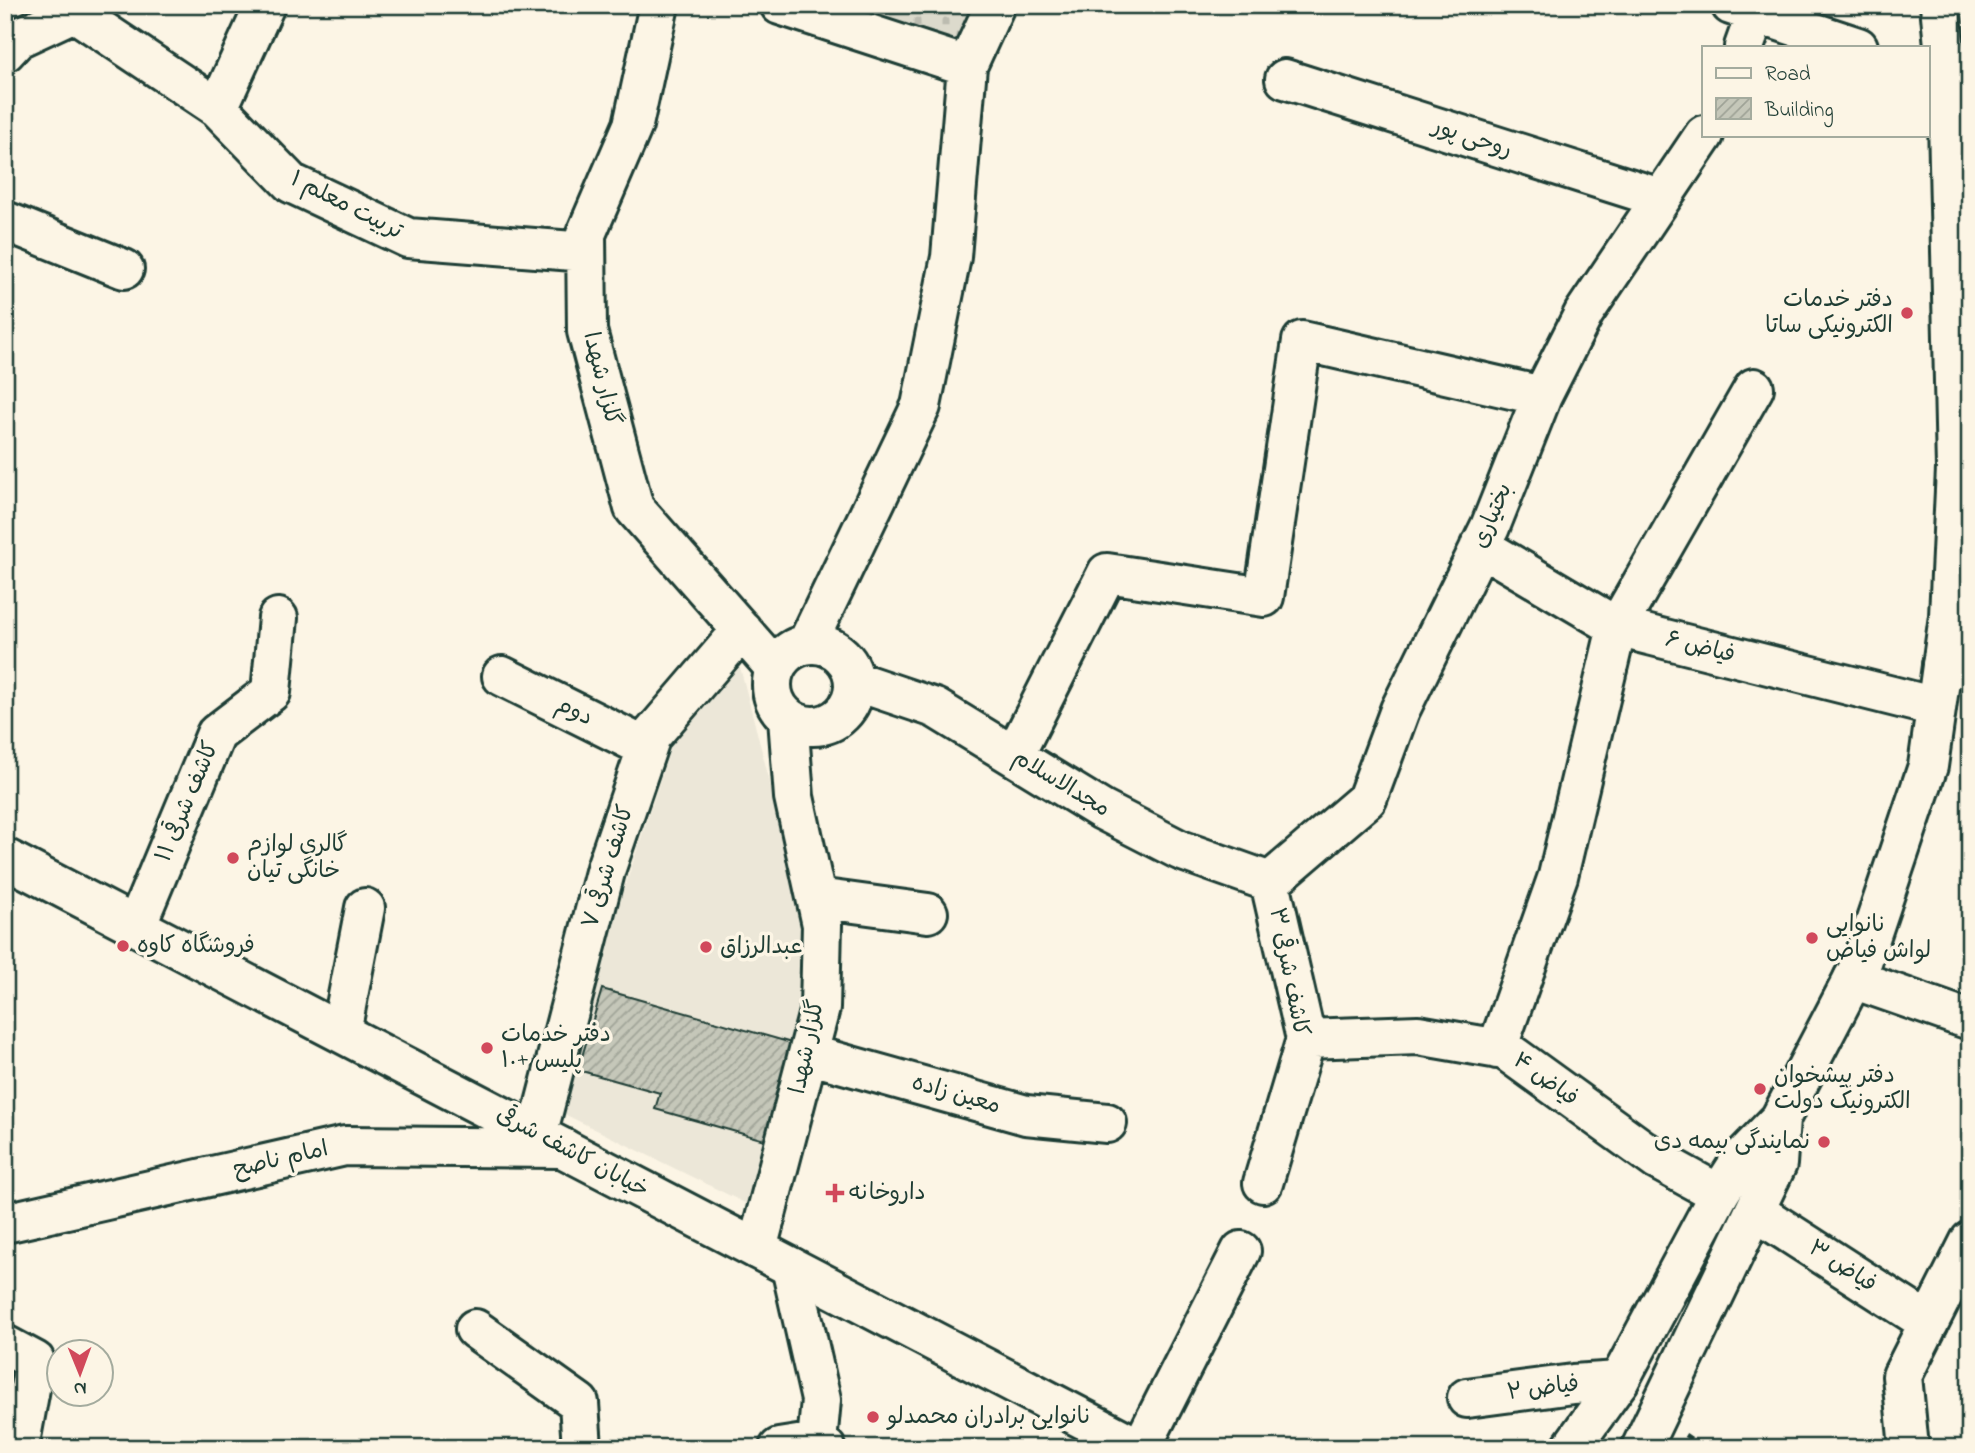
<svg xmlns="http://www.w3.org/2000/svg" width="1975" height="1453" font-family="'Indie Flower','Playpen Sans Arabic',sans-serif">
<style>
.built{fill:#ece7d8}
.cemetery{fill:url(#cemetery-stones);stroke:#7e8c80;stroke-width:2}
.building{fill:url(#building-hatch);stroke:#1f3d34;stroke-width:2}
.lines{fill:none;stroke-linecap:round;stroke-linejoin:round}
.minor-casing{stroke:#1f3d34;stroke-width:44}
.major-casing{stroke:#1f3d34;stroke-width:44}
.path{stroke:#1f3d34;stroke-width:4.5;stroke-dasharray:7 5;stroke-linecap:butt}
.minor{stroke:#fcf5e5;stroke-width:38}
.major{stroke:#fcf5e5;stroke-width:38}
.poi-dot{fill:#d1495b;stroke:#fcf5e5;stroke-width:2.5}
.labels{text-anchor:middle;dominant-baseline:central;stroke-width:7;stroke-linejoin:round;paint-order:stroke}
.street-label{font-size:23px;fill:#1f3d34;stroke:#fcf5e5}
.poi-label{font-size:23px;fill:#1f3d34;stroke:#fcf5e5;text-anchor:start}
</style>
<defs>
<pattern id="cemetery-stones" width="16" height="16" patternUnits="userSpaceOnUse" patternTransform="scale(1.75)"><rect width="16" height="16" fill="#dcdacc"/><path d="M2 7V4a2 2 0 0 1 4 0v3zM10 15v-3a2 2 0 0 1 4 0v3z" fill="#bcbcb0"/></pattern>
<pattern id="building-hatch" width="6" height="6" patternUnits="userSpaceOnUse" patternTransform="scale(1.75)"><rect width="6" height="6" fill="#c5c7b9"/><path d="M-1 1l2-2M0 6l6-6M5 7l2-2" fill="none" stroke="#9fa397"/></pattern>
</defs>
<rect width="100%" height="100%" fill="#fcf5e5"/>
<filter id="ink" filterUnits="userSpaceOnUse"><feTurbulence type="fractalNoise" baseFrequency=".0143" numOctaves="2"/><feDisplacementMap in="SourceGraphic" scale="14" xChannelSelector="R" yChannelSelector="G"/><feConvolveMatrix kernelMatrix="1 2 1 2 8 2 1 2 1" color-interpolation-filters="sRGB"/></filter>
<g filter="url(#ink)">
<path class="built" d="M740 667 808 929 800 1035 751 1206 556 1110 599 965 673 741Z"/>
<path class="cemetery" d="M795 5H977L958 50Z"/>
<path class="building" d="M602 989 795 1044 768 1141 655 1109 660 1093 578 1070Z"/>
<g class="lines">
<g class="minor-casing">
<path id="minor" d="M659 5 633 125 586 234 587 331 634 508 775 668
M780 5 967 66
M1731 5 1858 47
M1744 47 1759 5
M5 52 18 38 74 12 218 108 291 183 408 238 586 252
M1285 79 1660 198
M218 108 265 5
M5 221 124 269
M1480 546 1617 627 1936 707
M772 685a41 41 0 1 1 82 0a41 41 0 1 1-82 0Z
M807 644 921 406 951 257 967 66 995 5
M1942 665 1970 668
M502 676 647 748
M855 681 935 708 1102 810 1180 850 1270 882
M1014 756 1107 573 1264 597 1302 341 1542 396
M1270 882 1367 799 1400 710 1490 527 1542 396 1584 313 1704 135
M817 898 928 913
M136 926 216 734 271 692 278 618
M1853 979 1970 1020
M341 1032 365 908
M1306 1039 1418 1035 1505 1050 1657 1160 1719 1194
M1497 1049 1558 876 1617 627 1754 388
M808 1054 1026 1115 1107 1123
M537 1135 606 868 651 736 742 630
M1263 1183 1306 1039 1270 882
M1755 1211 1929 1323
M5 1223 345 1146 563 1148
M757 1249 820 1008 822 925 794 797 788 718
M791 1267 821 1400 817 1442
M475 1329 579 1403 582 1448
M5 1345 35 1361 19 1448
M1467 1398 1573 1384 1619 1381
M779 1448 817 1442 826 1448
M1141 1448 1241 1251
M1909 1448 1902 1376 1970 1241"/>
</g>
<g class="major-casing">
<path id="major" d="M5 858 1139 1448
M1571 1448 1619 1381 1719 1194 1742 1158 1780 1119 1853 979 1862 962 1928 766 1949 616 1956 469 1947 76 1940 5
M1641 1448 1777 1164 1780 1119"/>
</g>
<path class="path" d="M1685 1435 1705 1448"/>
<use href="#minor" class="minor"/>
<use href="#major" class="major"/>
</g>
</g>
<g class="poi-dot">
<circle cx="1907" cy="313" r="7"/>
<circle cx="233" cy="858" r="7"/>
<circle cx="1812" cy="938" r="7"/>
<circle cx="123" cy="946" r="7"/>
<circle cx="706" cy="947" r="7"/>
<circle cx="487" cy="1048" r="7"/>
<circle cx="1760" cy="1089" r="7"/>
<circle cx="1824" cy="1142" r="7"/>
<path d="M831.5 1182.5h7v7h7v7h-7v7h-7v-7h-7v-7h7z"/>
<circle cx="873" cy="1417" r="7"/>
</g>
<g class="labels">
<g class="street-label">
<text transform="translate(1472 139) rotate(18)">روحی پور</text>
<text transform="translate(346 206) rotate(27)">تربیت معلم ۱</text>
<text transform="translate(601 379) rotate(76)">گلزار شهدا</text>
<text transform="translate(1493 516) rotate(-67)">بختیاری</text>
<text transform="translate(1700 648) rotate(14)">فیاض ۶</text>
<text transform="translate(574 712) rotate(26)">دوم</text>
<text transform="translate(1061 784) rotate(31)">مجدالاسلام</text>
<text transform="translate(188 802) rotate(-67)">کاشف شرقی ۱۱</text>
<text transform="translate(609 867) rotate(-73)">کاشف شرقی ۷</text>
<text transform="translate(1288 972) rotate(79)">کاشف شرقی ۳</text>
<text transform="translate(808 1047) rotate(-78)">گلزار شهدا</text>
<text transform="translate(1545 1080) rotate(36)">فیاض ۴</text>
<text transform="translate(956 1095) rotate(16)">معین زاده</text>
<text transform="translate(572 1153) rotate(28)">خیابان کاشف شرقی</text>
<text transform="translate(281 1160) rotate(-13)">امام ناصح</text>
<text transform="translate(1842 1267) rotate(33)">فیاض ۳</text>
<text transform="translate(1543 1389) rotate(-7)">فیاض ۲</text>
</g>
<g class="poi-label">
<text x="1893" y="300" text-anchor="end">دفتر خدمات<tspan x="1893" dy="26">الکترونیکی ساتا</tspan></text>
<text x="247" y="845">گالری لوازم<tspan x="247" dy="26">خانگی تیان</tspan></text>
<text x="1826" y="925">نانوایی<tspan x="1826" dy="26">لواش فیاض</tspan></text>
<text x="137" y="946">فروشگاه کاوه</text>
<text x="720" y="947">عبدالرزاق</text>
<text x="501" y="1035">دفتر خدمات<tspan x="501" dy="26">پلیس +۱۰</tspan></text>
<text x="1774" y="1076">دفتر پیشخوان<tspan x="1774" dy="26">الکترونیک دولت</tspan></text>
<text x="1810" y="1142" text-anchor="end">نمایندگی بیمه دی</text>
<text x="849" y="1193">داروخانه</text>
<text x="887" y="1417">نانوایی برادران محمدلو</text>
</g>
</g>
<rect width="1975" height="1453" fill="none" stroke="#fcf5e5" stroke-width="28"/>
<rect x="14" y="14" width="1947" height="1425" fill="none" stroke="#1f3d34" stroke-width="2.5" filter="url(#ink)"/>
<rect x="1702" y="46" width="228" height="91" fill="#fcf5e5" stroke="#a4ab9e" stroke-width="2"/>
<rect x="1716" y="68" width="35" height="10" fill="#fcf5e5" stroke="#a4ab9e" stroke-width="2"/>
<text x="1765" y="80" font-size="21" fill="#1f3d34">Road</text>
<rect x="1716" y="98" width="35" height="21" fill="url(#building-hatch)" stroke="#a4ab9e" stroke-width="2"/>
<text x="1765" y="116" font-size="21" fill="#1f3d34">Building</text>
<g transform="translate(80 1373) rotate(179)"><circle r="33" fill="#fcf5e5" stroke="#a4ab9e" stroke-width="2"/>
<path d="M0-5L12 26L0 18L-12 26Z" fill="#d1495b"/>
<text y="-10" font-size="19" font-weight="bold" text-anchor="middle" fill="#1f3d34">N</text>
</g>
</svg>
